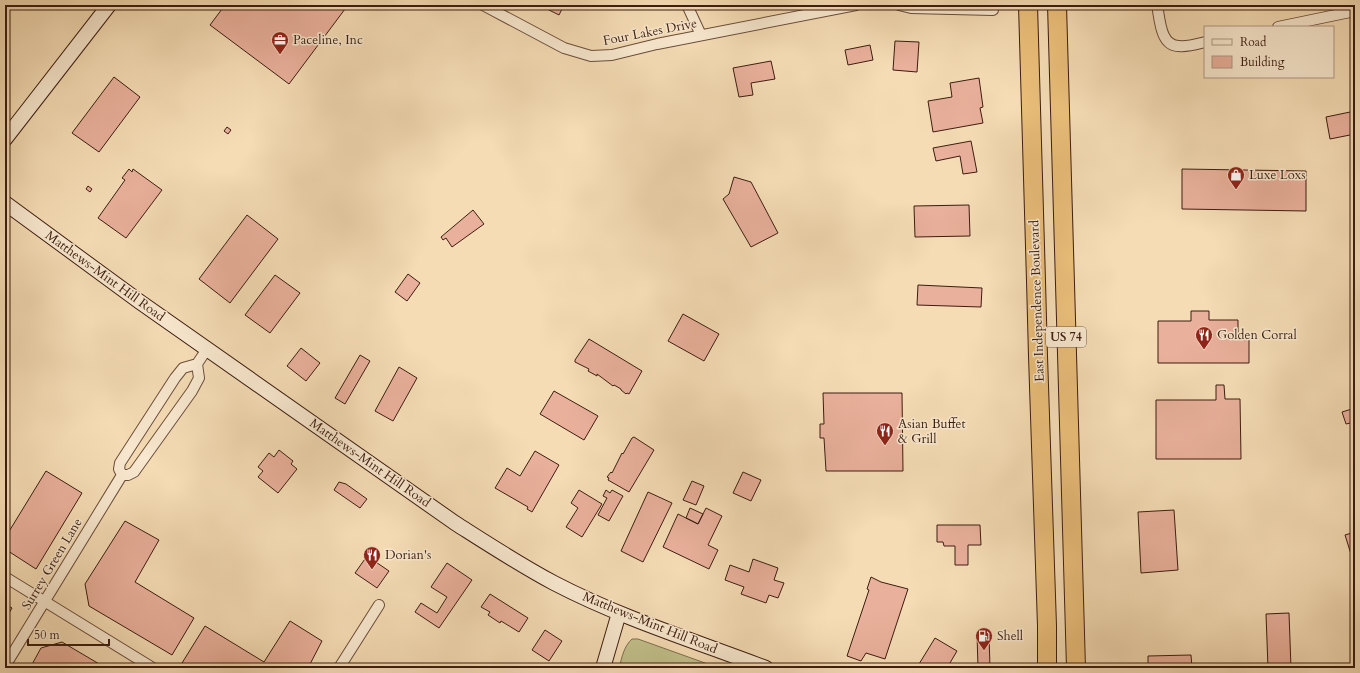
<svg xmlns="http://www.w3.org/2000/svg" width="1360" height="673" font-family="Cardo,serif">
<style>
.green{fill:#c1bf8a;stroke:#7e6e4d}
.building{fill:#e9b09b;stroke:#3c1d10}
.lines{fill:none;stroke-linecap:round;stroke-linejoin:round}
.street-casing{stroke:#6a4d39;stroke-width:12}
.secondary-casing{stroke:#3c1d10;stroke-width:16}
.highway-casing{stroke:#3c1d10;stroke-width:20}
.street{stroke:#f8e8cf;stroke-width:10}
.secondary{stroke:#f8e8cf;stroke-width:14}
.highway{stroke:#eabe7a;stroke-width:18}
.labels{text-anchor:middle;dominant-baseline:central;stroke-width:3;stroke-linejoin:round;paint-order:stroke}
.shield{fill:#f8e8cf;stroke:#745a49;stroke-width:1}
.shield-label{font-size:12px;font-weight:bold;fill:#3c1d10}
.street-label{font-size:13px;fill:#3c1d10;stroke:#f8e8cf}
.poi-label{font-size:13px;fill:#3c1d10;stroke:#f8e8cf;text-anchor:start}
</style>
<rect width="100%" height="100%" fill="#f5dcb5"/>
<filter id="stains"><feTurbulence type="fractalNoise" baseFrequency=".005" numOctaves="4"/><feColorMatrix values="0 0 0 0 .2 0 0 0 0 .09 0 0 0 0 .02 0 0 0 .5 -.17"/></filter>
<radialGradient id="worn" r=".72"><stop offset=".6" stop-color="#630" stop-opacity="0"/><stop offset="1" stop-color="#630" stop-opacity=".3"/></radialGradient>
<path class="green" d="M632 639H638L719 668H619C622 657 624 646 632 639Z"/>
<path class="building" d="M225 5H348L289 84 210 25Z
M547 5H564L559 15 545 8Z
M895 41 919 42 917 72 893 70Z
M870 45 873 60 848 65 845 50Z
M771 61 775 79 751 83 753 95 739 97 733 68Z
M114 77 140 97 99 152 72 133Z
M979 78 983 107 980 108 983 123 933 132 928 101 952 97 950 83Z
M1355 111V134L1330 139 1326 117Z
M227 127 231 130 228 134 224 131Z
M971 141 977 172 963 174 960 156 936 161 933 148Z
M129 169 132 172 133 169 162 190 126 238 98 218 125 180 122 178Z
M1182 169 1306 171V211L1182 209Z
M734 177 751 182 778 233 751 247 723 199 729 194Z
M88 186 92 189 90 192 86 189Z
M969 205 970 236 915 237 914 206Z
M473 210 484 224 452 247 446 238 443 240 441 237Z
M247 215 278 239 230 303 199 279Z
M408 274 420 283 407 301 395 292Z
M275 275 300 293 270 333 245 315Z
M918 285 982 288 981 307 917 305Z
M1191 311H1209V320H1238V336H1249V363H1158V321H1191Z
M683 314 719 334 704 361 668 341Z
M589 339 642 371 629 394 627 393 626 394 621 390V389L614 385 613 386 597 374V376L588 371 589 369 575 362V360Z
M301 348 320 363 306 381 287 366Z
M360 355 370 361 345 404 335 398Z
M399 367 417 378 393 421 375 411Z
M1216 385H1224L1225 399H1240L1241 459H1156V400H1216Z
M554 391 598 416 584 440 540 414Z
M823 393H902L903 471H826L824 438H820V424H824Z
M1355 408V422L1346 424 1342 412Z
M634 437 654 450 629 492 608 480 609 478 607 477 611 472 612 473 622 453 623 454 632 438Z
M279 450 293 461 291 464 297 469 278 493 258 477 263 471 258 467 269 453 274 457Z
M535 451 559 465 532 512 527 509 528 507 495 488 507 468 520 476Z
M46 471 82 493 36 569 5 549V538Z
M743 472 761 480 751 501 733 493Z
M692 481 704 486 696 505 683 500Z
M339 482 346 484 367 499 360 508 334 490Z
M579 490 602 504 582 537 566 527 578 508 571 503Z
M606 490 610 493 612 490 623 496 609 521 598 515 607 498 603 496Z
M648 492 672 503 643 562 621 551Z
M690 508 703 514 698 524 686 518Z
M706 508 722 516 708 545 718 550 709 569 663 547 678 514 698 524Z
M1174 510 1178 570 1141 573 1138 512Z
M125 521 159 540 135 582 194 618 172 655 89 606 85 584Z
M937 525H980L981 545H968V565H955V546H944L943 542H937Z
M1355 532V567L1345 535Z
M367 556 389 571 377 588 355 573Z
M753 559 778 568 774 580 784 583 778 598 769 595 766 603 741 594 744 587 725 580 730 565 749 572Z
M447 563 472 580 439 628 415 612 421 603 437 613 447 597 431 587Z
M871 577 881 582 908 589 885 659 866 653 861 661 847 656 869 590 867 589Z
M490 594 528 618 519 632 501 621 500 623 488 615 490 612 481 607Z
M5 604 12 608 5 620Z
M1289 613 1291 668H1268L1266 614Z
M290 621 322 641 308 668H190L182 663 205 626 264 662Z
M545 630 562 641 549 661 532 650Z
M977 634H989L990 668H978Z
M935 638 957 651 947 668H925L919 664Z
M62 642 106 668H30L41 648Z
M1191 655 1192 668H1148V656Z"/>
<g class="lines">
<g class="street-casing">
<path id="street" d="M483 5 564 48 591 56 612 55 657 44 856 5
M687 5 701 35
M899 5 911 8 993 10
M1157 5C1160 19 1160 46 1179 46 1188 47 1197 44 1205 42
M1278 27 1355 11
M122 475 119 469 120 463 175 378 183 368 197 364 207 349
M122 475H128L134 472 192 391 199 378 197 364
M5 577 153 668
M5 666 122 475
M339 668 379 605"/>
</g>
<g class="secondary-casing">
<path id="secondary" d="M5 139 109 5
M5 203 140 302 455 523C488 544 520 565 554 583 621 618 695 641 766 668
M603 668 619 613"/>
</g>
<g class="highway-casing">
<path id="highway" d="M1028 5 1036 281 1038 356 1047 626V668
M1057 5 1076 668"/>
</g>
<use href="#street" class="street"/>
<use href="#secondary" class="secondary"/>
<use href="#highway" class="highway"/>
</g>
<defs>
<g id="office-pin" transform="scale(0.9)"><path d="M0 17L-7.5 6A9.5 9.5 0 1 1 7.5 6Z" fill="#8f2418" stroke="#f8e8cf"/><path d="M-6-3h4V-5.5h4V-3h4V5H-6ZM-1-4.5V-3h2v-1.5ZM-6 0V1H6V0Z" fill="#fff"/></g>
<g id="shop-pin" transform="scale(0.9)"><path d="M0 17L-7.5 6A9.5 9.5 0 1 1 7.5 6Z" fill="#8f2418" stroke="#f8e8cf"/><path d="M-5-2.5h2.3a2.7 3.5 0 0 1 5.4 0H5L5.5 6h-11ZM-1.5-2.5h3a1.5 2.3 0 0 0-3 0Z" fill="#fff"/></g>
<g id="restaurant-pin" transform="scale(0.9)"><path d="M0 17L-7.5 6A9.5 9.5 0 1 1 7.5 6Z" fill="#8f2418" stroke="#f8e8cf"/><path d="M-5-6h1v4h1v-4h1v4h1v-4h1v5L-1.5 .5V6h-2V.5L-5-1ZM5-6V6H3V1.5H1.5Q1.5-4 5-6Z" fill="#fff"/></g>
<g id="fuel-pin" transform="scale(0.9)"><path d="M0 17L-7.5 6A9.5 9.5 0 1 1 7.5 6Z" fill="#8f2418" stroke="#f8e8cf"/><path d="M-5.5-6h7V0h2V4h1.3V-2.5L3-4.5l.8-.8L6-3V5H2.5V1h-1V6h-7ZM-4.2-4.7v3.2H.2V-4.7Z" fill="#fff"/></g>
</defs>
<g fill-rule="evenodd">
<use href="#office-pin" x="280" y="40"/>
<use href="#shop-pin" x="1236" y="175"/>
<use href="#restaurant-pin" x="1204" y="335"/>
<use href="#restaurant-pin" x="885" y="431"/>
<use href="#restaurant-pin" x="372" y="555"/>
<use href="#fuel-pin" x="984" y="636"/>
</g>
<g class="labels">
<rect class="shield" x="1046" y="327" width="40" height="20" rx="3"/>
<g class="shield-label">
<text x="1066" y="337">US 74</text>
</g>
<g class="street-label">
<text transform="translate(650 32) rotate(-11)">Four Lakes Drive</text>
<text transform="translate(105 276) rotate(36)">Matthews-Mint Hill Road</text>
<text transform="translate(1037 301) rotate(-92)">East Independence Boulevard</text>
<text transform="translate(370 463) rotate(35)">Matthews-Mint Hill Road</text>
<text transform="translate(52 564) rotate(-59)">Surrey Green Lane</text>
<text transform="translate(650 623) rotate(22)">Matthews-Mint Hill Road</text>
</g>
<g class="poi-label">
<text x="293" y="40">Paceline, Inc</text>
<text x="1249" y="175">Luxe Loxs</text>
<text x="1217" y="335">Golden Corral</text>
<text x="898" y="424">Asian Buffet<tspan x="898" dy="15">&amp; Grill</tspan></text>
<text x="385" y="555">Dorian's</text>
<text x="997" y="636">Shell</text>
</g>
</g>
<rect width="1360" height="673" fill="none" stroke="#f5dcb5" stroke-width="20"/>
<rect x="6" y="6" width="1348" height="661" fill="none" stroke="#3c1d10" stroke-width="2"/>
<rect x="10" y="10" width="1340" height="653" fill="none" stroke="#3c1d10"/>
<rect x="1204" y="26" width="130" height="52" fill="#f8e8cf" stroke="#ad9783"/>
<rect x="1212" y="39" width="20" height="6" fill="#f8e8cf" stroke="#ad9783"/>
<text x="1240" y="46" font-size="12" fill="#3c1d10">Road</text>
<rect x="1212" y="56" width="20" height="12" fill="#e9b09b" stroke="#ad9783"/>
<text x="1240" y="66" font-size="12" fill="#3c1d10">Building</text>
<path d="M28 639v6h81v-6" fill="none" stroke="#3c1d10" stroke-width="2"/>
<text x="34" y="639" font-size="12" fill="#3c1d10" stroke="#f8e8cf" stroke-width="3" paint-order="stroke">50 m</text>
<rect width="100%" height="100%" filter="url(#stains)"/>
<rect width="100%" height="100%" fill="url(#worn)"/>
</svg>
